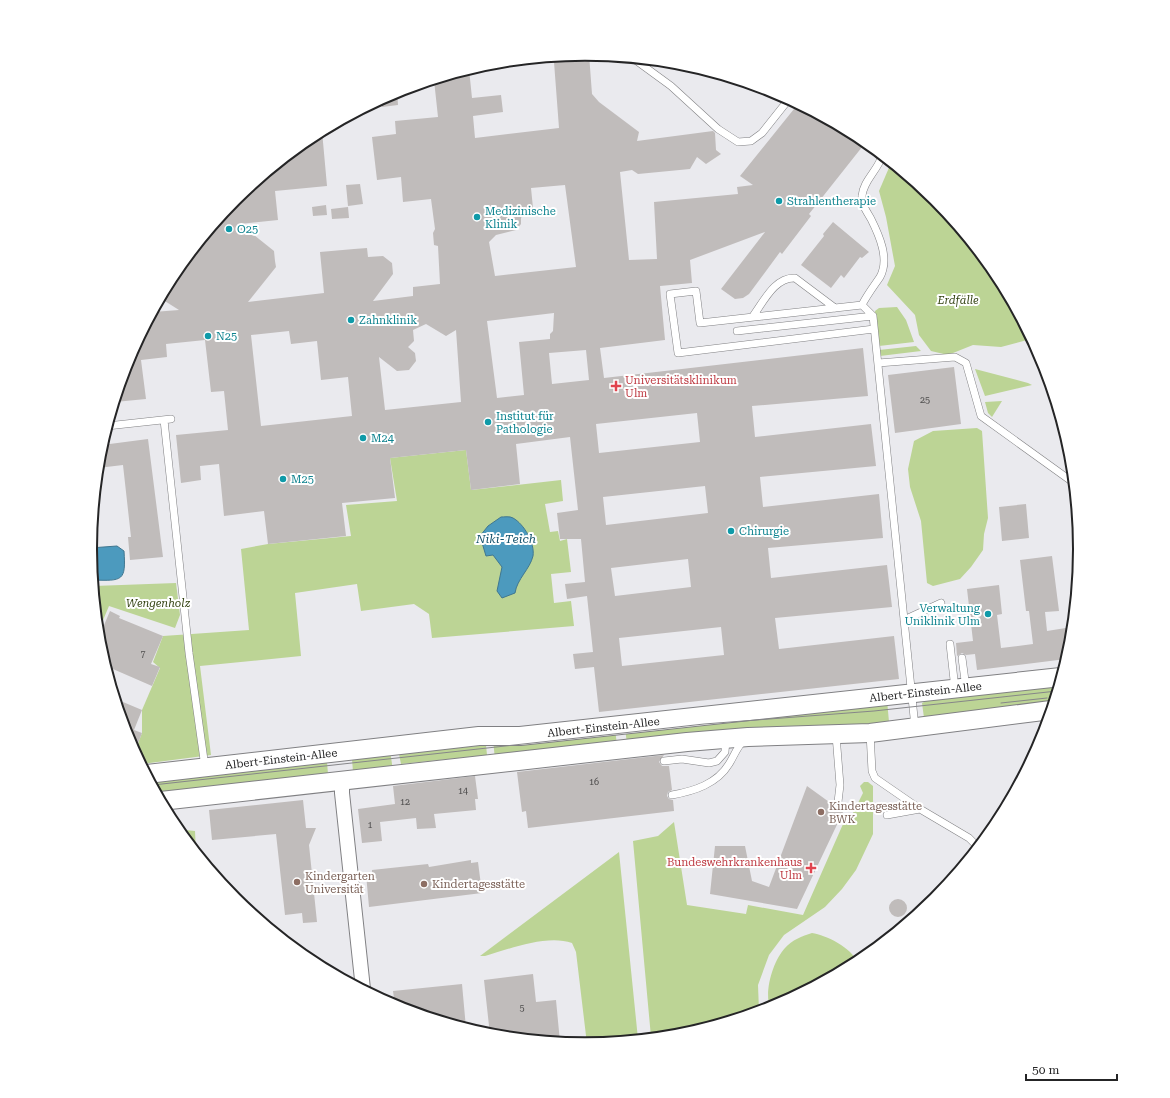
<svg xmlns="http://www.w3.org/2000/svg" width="1170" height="1098" font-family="'Roboto Serif',serif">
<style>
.green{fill:#bcd495}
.water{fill:#4c9abe;stroke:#407790}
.building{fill:#c0bcbb;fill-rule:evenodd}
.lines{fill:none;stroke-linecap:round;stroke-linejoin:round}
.service-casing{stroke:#808083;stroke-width:8}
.minor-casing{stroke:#808083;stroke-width:16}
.tertiary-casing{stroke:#808083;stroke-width:20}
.service{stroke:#fff;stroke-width:7}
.minor{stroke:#fff;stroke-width:14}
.tertiary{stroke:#fff;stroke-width:18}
.tram{stroke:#868689;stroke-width:1}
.culture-dot{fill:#0f9aa8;stroke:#fff;stroke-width:1.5}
.health-dot{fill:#e0444e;stroke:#fff;stroke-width:1.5}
.education-dot{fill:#8d6e63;stroke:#fff;stroke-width:1.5}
.labels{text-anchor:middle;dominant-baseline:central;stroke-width:4;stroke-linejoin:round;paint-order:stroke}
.number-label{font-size:9px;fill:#4c4b4b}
.culture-label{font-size:11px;fill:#0d838f;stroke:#fff;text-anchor:start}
.park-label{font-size:11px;font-style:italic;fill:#344313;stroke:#fff}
.health-label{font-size:11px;fill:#be3a42;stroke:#fff;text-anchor:start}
.street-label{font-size:11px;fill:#252526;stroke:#fff}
.education-label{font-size:11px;fill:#785e54;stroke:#fff;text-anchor:start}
.water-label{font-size:12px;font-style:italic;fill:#15536d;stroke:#fff}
.rim{fill:none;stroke:#252526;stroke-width:2}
</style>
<rect width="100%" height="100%" fill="#eaeaee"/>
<path class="green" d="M891 163 935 199 997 274 1031 339 1001 347 973 345 948 355 931 351 919 335 915 315 887 285 895 266 886 217 879 191Z
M897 307 906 320 914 342 879 346 875 311 879 308Z
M916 346 921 351 880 356 879 350Z
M975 369 1028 383 1032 385 985 396Z
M1002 401 992 417 988 413 985 402Z
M977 428 982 431 988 518 984 534 983 550 971 567 960 579 933 586 927 583 921 521 910 487 908 469 914 441 933 431Z
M466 450 471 490 561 480 563 501 545 504 550 532 558 531 560 541 567 539 571 572 551 574 554 603 571 601 574 626 432 638 429 614 414 604 361 611 357 584 295 593 301 656 200 666 211 755 142 764 135 751 142 733V710L160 668 153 662 163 636 249 630 241 549 268 544 351 536 346 505 397 501 390 458Z
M176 583 180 615 175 628 109 606 98 632 94 586Z
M1060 681 1052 706 924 718 922 703 926 701Z
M887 700 889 722 627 744 625 728Z
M615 729 617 745 495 760 493 739Z
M486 745 487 755 401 764 399 754Z
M390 750 393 771 353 772 352 759Z
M327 762 328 774 159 798 149 778Z
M864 782H868L873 786V834L856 870 842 889 825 907 784 935 769 955 758 985 759 1011 681 1035 651 1037 633 841 658 836 674 822 687 905 746 914 748 905 803 915 847 815 851 817 863 793 860 786Z
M185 830 195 831 196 852 179 831Z
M619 852 638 1039 587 1044 576 952 572 943C547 934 509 949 485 956H480Z
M812 933C826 935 852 948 857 962L770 1008C764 991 773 961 785 948 792 940 802 936 812 933Z"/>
<path class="water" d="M501 517C504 517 510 516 513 518 524 524 535 543 533 556 530 569 517 579 515 593L502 598 497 591 502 567 493 555 486 556 480 536 488 526Z
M117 546 124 551C126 581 123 581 93 580L90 548Z"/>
<path class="building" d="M589 54 592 94 599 102 639 132 637 141 713 131 715 133 716 150 721 154 706 164 697 157 690 169 638 174 632 170 620 172 629 260 657 259 654 202 738 194 737 187 753 185 740 176 798 104 866 142 809 214 811 216 782 254 780 252 749 294 743 298 735 299 721 289 765 232 690 260 692 283 660 286 665 340 600 348 604 378 863 348 868 396 752 406 755 437 871 424 876 466 760 477 763 507 879 494 883 538 768 548 771 578 887 565 892 607 775 618 779 649 894 636 899 679 599 712 594 667 575 669 573 654 593 652 587 596 567 599 565 584 585 582 581 539H560L557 513 578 510 570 437 516 444 520 484 471 490 466 450 390 458 395 498 342 503 346 536 268 544 264 511 224 516 219 464 200 466 201 480 181 483 176 435 228 430 224 391 211 392 205 340 166 344 167 357 141 360 146 399 115 402 128 359 153 312 179 310 160 298 174 274 235 199 310 137 322 131 327 186 275 191 278 220 240 224 274 251 275 261 276 267 248 302 324 293 320 252 354 249 367 248 368 257 383 256 392 263 393 274 373 301 413 296V287L440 284 438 246 434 245 433 233 435 229 431 199 403 202 401 177 377 180 372 137 396 134 395 121 438 117 434 80 469 69 472 98 501 95 503 112 473 116 475 138 559 128 554 62 557 57ZM565 185 576 267 495 276 489 242 496 235 516 230 521 224V218L526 209 533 208 531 188ZM554 313 553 331 550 334V339L519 342 524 395 497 398 487 321ZM426 324 446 336 456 330 461 402 385 410 379 357 397 371 409 370 416 361 415 353 408 347 414 341 413 330ZM289 331 291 344 317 341 321 380 348 377 352 416 261 426 251 335ZM586 350 589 380 552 384 549 353ZM697 413 700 442 599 453 596 424ZM705 486 708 513 606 525 603 497ZM688 559 691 587 615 596 611 568ZM721 627 724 655 622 666 619 638Z
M397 91 398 105 382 107 381 99Z
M360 184 363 204 348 206 346 185Z
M326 205 327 215 313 216 312 207Z
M348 207 349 218 332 219 331 209Z
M833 222 869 252 862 258 860 257 844 278 841 275 831 288 801 265 824 236 823 234Z
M954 367 961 424 895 433 888 375Z
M148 439 163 557 130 560 128 537H131L123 465 98 468 100 452 102 445Z
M1026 504 1029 538 1002 541 999 507Z
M1052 556 1059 611 1045 612 1047 631 1072 627 1070 646 1066 659 977 670 975 654 966 655 962 653 957 656 956 643 973 641 967 589 999 585 1002 614 997 615 1001 648 1033 644 1029 611H1026L1020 560Z
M110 611 120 616 119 618 163 636 151 664 160 667 152 686 106 666 99 637Z
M123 702 142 710 134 730 142 733 135 751 128 738 119 711Z
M664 755 659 762 662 766H669L672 790 668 792 667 796 669 799 673 800 674 811 528 828 526 811 522 812 517 772Z
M475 776 478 799H475L476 810 434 814 436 828 417 829 416 818 380 822 382 841 362 843 358 809 395 804 393 786Z
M807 786 843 812 797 909 710 894 715 846H745L752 881 769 887Z
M303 800 306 828H316L309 845 317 922 303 923 302 913 285 915 276 834 212 840 209 810Z
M471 860V863L478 862 482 893 369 907 366 874 372 873V870L428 864 429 867Z
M889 908a9 9 0 1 1 18 0a9 9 0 1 1-18 0Z
M533 974 536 1002 556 1000 560 1042 490 1035 484 980Z
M462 984 466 1028 395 1006 393 991Z"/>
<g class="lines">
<g class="service-casing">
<path id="service" d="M634 59 671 86 718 129 738 142 751 141 762 133 789 99
M862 305 700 323 696 291 670 294 678 353 874 329
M862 305 873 316 915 727
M862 305C867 295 874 286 880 277 890 259 879 235 871 219 867 212 861 204 862 196 863 181 878 170 882 156
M753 316C764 301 775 277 795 278L835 308
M737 331 873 316
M878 363 955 357 966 363 981 416 1074 483
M164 420 189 653 205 767
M107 426 171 419
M904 620 941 603
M950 644 955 689
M962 658 966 688
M870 733 872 771 875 778 920 809 969 838 978 847
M836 735 840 785 838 802
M664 761 682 759 709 763 717 761 725 752 726 739
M672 795C694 791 717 784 729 764 734 756 737 747 744 740
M887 815 920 809
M352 983 362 982"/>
</g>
<g class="minor-casing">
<path id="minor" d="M342 780V793L363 989"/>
</g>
<g class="tertiary-casing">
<g id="tertiary">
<path id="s1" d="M147 774 479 736H520L1061 677"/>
<path d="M161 801 687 742 748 737 870 733 1051 710"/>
</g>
</g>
<use href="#service" class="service"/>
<use href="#minor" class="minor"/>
<use href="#tertiary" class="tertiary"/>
<path class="tram" d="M1001 703 1047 698
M153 785 704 724 874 711 1057 691"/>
</g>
<g class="culture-dot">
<circle cx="779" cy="201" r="4"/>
<circle cx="477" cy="217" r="4"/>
<circle cx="229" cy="229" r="4"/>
<circle cx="351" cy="320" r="4"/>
<circle cx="208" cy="336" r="4"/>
<circle cx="488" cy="422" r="4"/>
<circle cx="363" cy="438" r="4"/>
<circle cx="283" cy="479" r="4"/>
<circle cx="731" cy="531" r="4"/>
<circle cx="988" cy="614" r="4"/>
</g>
<g class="health-dot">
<path d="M614 380h4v4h4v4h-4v4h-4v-4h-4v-4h4z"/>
<path d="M809 862h4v4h4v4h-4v4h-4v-4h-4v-4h4z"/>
</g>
<g class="education-dot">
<circle cx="821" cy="812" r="4"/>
<circle cx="297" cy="882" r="4"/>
<circle cx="424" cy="884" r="4"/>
</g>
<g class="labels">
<g class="number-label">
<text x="925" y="400">25</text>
<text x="143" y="654">7</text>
<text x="594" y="782">16</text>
<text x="463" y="791">14</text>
<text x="405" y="802">12</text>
<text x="370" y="825">1</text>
<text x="522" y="1008">5</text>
</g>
<g class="culture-label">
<text x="787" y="201">Strahlentherapie</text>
<text x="485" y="211">Medizinische<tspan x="485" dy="13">Klinik</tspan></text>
<text x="237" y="229">O25</text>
<text x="359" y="320">Zahnklinik</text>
<text x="216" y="336">N25</text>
<text x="496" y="416">Institut für<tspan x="496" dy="13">Pathologie</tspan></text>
<text x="371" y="438">M24</text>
<text x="291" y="479">M25</text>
<text x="739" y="531">Chirurgie</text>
<text x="980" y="608" text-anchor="end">Verwaltung<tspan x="980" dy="13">Uniklinik Ulm</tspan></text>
</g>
<g class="park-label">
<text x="958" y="300">Erdfälle</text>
<text x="158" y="603">Wengenholz</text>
</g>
<g class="health-label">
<text x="625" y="380">Universitätsklinikum<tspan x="625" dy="13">Ulm</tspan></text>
<text x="802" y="862" text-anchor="end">Bundeswehrkrankenhaus<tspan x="802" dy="13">Ulm</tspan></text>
</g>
<g class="street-label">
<text stroke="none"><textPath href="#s1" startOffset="783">Albert-Einstein-Allee</textPath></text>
<text stroke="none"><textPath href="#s1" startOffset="459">Albert-Einstein-Allee</textPath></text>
<text stroke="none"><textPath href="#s1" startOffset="135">Albert-Einstein-Allee</textPath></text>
</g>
<g class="education-label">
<text x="829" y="806">Kindertagesstätte<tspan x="829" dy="13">BWK</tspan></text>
<text x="305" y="876">Kindergarten<tspan x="305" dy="13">Universität</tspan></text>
<text x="432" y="884">Kindertagesstätte</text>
</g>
<g class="water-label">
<text x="506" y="539">Niki-Teich</text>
</g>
</g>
<path d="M0 0H1170V1098H0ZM97 549a488 488 0 1 1 976 0a488 488 0 1 1-976 0Z" fill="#fff" fill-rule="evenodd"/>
<path class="rim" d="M97 549a488 488 0 1 1 976 0a488 488 0 1 1-976 0Z"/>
<path d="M1026 1074v6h91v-6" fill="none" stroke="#252526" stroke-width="2"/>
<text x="1032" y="1074" font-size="12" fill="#252526" stroke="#ffffff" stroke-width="3" paint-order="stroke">50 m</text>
</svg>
